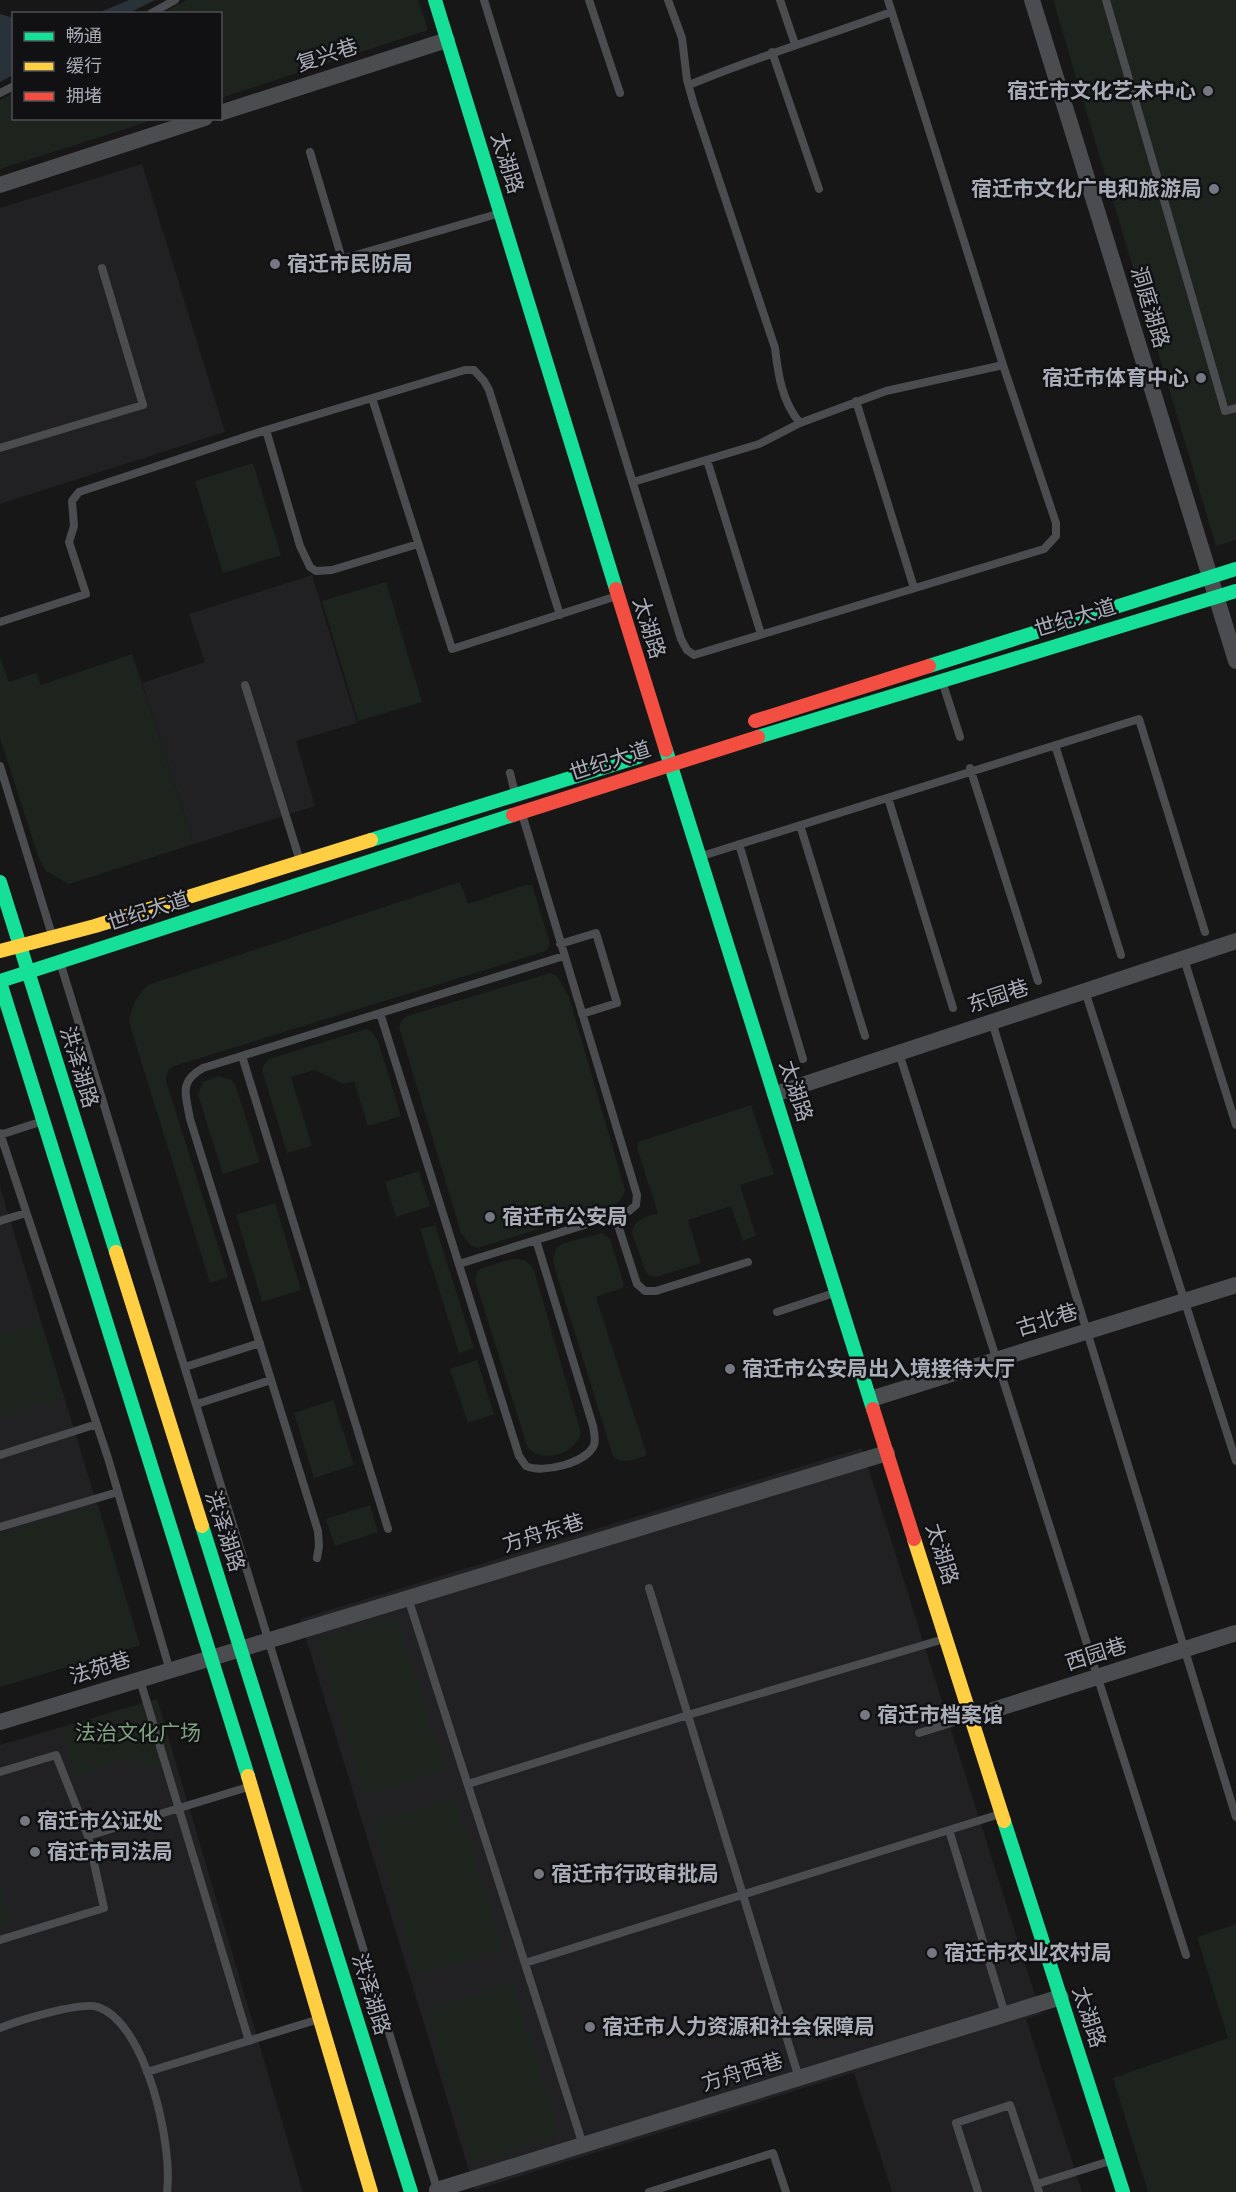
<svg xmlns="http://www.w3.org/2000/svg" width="1236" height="2192" font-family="Roboto,'Noto Sans SC',sans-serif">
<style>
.built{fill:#212123}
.green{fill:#1d241e}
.water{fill:#2a3239}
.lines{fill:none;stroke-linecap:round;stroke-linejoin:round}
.lane{stroke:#4b4c50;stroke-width:8}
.street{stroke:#4b4c50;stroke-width:16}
.fast{stroke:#16e098;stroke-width:14}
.slow{stroke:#ffcf43;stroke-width:14}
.jam{stroke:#f24e42;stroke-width:14}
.poi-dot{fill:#757880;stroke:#111113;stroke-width:2}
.labels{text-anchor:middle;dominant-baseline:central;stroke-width:5;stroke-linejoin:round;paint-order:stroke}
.street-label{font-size:21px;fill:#a8adb8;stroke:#111113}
.poi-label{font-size:21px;font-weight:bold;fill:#a8adb8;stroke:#111113;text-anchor:start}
.park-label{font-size:21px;fill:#7fa381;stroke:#111113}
</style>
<rect width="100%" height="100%" fill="#171717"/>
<path class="built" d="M142 164 225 432 0 504V208Z
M312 575 357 723 296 741 315 806 194 844 142 683 205 662 189 614Z
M0 1187 140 1645 0 1687Z
M862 1448 1041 2014 1026 2019 1082 2192H892L854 2073 898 2059 475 2190 300 1619Z
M157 1699 303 2192H0V1745Z"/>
<path class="green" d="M187 0H418L428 30 221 98 220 14 162 13Z
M1053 0H1236V540L1216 546Z
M13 93 14 118 156 119 0 169V100Z
M253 463 281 555 223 573 195 481Z
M386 582 422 702 358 721 322 601Z
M132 654 194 844 69 884 46 871 38 856 0 738V658L9 682 36 673 41 685Z
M460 882 468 904 525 885H532L550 943 546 951 174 1066 168 1070 166 1081 228 1277 210 1283 129 1022C132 1006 136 996 148 985Z
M550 973 557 976 569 997 625 1190C623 1198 620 1202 613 1206L477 1248 470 1245 461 1233 399 1027 401 1021 407 1016Z
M366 1029 371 1031 378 1041 401 1116 368 1126 354 1081 344 1084 315 1070 291 1077 312 1146 287 1153 262 1070 264 1065 269 1059Z
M218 1076 231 1080 235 1084 260 1162 223 1174 198 1095 203 1082Z
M751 1105 774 1174 740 1185 756 1236 743 1241 731 1206 688 1220 701 1263 656 1277 648 1275 645 1270 632 1233C634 1218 646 1217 658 1213L637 1148 638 1142Z
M419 1171 430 1206 396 1217 385 1182Z
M275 1203 301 1290 262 1302 236 1215Z
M435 1225 474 1348 459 1353 420 1229Z
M602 1233 610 1239 624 1284 622 1288 596 1297 647 1455C636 1459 624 1465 613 1456L553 1262 556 1248 564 1243Z
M512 1259C523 1259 528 1260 534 1270L581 1433C576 1454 540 1465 527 1446L475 1280 478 1271 482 1268Z
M41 1322 64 1397 0 1417V1335Z
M477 1360 494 1414 468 1423 450 1369Z
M333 1400 354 1465 314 1478 294 1413Z
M98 1505 140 1645 0 1687V1534Z
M370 1505 378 1532 335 1546 326 1519Z
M396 1617 445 1770 365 1795 318 1647 320 1640Z
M157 1699 174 1757 148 1767C125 1751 99 1768 76 1777L60 1728Z
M450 1799 457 1803 503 1948 433 1971 423 1973 416 1970 372 1823Z
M0 1883 11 1922 0 1928Z
M1236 1924V2192H1148L1113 2078 1228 2038 1197 1937Z
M513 1983 558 2129 554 2137 485 2160 471 2158 427 2011Z"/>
<path class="water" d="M129 0H155L129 13H98Z
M0 14 14 18 13 75 0 82Z"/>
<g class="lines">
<path class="lane" d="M484 0 681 639 687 650 694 655 1044 549 1056 536V523L1003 365 888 0
M589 0 620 93
M668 0 682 38 687 80 694 105 775 348C778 374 782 402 800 423
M780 0 795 44
M1106 0 1225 411 1236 408
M150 14 175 0
M772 52 819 189
M689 85C755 57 824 37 891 12
M0 93 14 86
M310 152 342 259 497 214
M372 398 452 649 617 596
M856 401 914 588
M266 430 465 370H474L484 381 489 390 560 615
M0 448 143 405 102 268
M707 460 761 634
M633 482 759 444 800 423 886 391 1003 365
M0 622 86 594 69 542 74 526 72 501 79 492 266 430 300 546 310 567 316 571 332 570 418 544
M943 684 960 737
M245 685 300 861
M1055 745 1121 955
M0 766 52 935
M970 768 1038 981
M510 773 515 793
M888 798 953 1008
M800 825 865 1036
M739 844 803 1059
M702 856 1139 719 1205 932
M560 944 596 933 617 1003 582 1014
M1184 959 1236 1125
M60 962 438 2192
M1085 991 1236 1461
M380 1013 519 1456 526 1466C542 1474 587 1463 594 1445 596 1439 594 1432 593 1426L536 1240
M992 1022 1236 1817
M899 1053 1186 1955
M242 1056 388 1529
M0 1133 108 1458 170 1671
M0 1135 40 1122
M615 1216 637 1284 645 1291H656L748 1262
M0 1221 26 1213
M459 1264 629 1211 636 1205 637 1195 522 814
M777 1312 834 1293
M185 1367 260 1343
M197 1404 271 1380
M0 1455 97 1424
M0 1527 118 1492
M317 1558 319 1546 318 1531 190 1119C186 1095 178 1082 203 1068L564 956
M649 1588 799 2078
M408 1598 583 2145
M140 1680 249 2041
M919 1733 970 1717
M0 1772 56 1755 88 1836 104 1908 0 1940
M468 1784 688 1715 944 1639
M949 1830 1005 2014
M88 1836 248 1787
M525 1963 1000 1814
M0 2028C17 2021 81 2001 98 2007 147 2024 173 2146 167 2192
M147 2072 316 2020
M1037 2184 1110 2161
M649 2192 773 2153 786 2192
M978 2192 956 2123 1010 2105 1039 2192"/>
<path class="street" d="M1032 0 1236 661
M220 113 447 40
M0 185 205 118
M775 1094 1236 941
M871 1399 1236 1285
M971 1717 1236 1633
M0 1722 887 1453
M437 2190 1061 1997"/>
<path class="fast" d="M435 0 616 589
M929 666 1236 569
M758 737 1236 591
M666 750 873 1409
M371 840 638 757
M0 882 116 1252
M0 981 513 815
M0 982 248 1776
M202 1526 411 2192
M1004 1821 1123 2192"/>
<path class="slow" d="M0 951 95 926 371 840
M116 1252 202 1526
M914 1539 1004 1821
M248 1776 371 2192"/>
<path class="jam" d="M616 589 666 750
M755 721 929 666
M513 815 758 737
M873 1409 914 1539"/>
</g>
<g class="poi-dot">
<circle cx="1208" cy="91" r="6"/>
<circle cx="1214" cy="189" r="6"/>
<circle cx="275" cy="264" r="6"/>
<circle cx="1201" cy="378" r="6"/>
<circle cx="490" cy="1217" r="6"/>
<circle cx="730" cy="1369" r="6"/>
<circle cx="865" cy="1715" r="6"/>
<circle cx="25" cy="1821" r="6"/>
<circle cx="35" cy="1852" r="6"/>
<circle cx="539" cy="1874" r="6"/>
<circle cx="932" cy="1953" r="6"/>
<circle cx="590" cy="2027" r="6"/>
</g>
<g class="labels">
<g class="street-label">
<text transform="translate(327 55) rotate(-18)">复兴巷</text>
<text transform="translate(507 163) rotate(73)">太湖路</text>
<text transform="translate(1150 307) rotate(73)">洞庭湖路</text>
<text transform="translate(1075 618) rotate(-17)">世纪大道</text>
<text transform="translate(649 628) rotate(73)">太湖路</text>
<text transform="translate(610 761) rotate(-18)">世纪大道</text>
<text transform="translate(148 911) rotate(-18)">世纪大道</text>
<text transform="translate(998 996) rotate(-18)">东园巷</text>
<text transform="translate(79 1067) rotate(73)">洪泽湖路</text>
<text transform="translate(796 1091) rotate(72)">太湖路</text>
<text transform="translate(1047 1320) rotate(-17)">古北巷</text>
<text transform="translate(225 1531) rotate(72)">洪泽湖路</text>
<text transform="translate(543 1533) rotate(-17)">方舟东巷</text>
<text transform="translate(942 1554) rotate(73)">太湖路</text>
<text transform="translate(1096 1654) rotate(-18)">西园巷</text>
<text transform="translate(100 1668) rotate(-17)">法苑巷</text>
<text transform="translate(371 1994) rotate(73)">洪泽湖路</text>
<text transform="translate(1089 2017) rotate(72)">太湖路</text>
<text transform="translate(742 2072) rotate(-17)">方舟西巷</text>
</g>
<g class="poi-label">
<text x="1196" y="91" text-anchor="end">宿迁市文化艺术中心</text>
<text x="1202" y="189" text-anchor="end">宿迁市文化广电和旅游局</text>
<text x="287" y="264">宿迁市民防局</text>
<text x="1189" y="378" text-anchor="end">宿迁市体育中心</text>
<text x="502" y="1217">宿迁市公安局</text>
<text x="742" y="1369">宿迁市公安局出入境接待大厅</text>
<text x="877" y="1715">宿迁市档案馆</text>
<text x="37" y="1821">宿迁市公证处</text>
<text x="47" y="1852">宿迁市司法局</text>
<text x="551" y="1874">宿迁市行政审批局</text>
<text x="944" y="1953">宿迁市农业农村局</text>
<text x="602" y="2027">宿迁市人力资源和社会保障局</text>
</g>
<g class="park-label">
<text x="138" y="1733">法治文化广场</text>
</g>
</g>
<rect x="12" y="12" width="210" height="108" fill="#111113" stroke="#4d4f55" stroke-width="1.5"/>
<rect x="24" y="32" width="30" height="9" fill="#16e098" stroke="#4d4f55" stroke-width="1.5"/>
<text x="66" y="42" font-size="18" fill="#a8adb8">畅通</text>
<rect x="24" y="62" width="30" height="9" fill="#ffcf43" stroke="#4d4f55" stroke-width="1.5"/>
<text x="66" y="72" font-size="18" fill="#a8adb8">缓行</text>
<rect x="24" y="92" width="30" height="9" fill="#f24e42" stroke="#4d4f55" stroke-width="1.5"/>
<text x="66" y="102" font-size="18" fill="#a8adb8">拥堵</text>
</svg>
